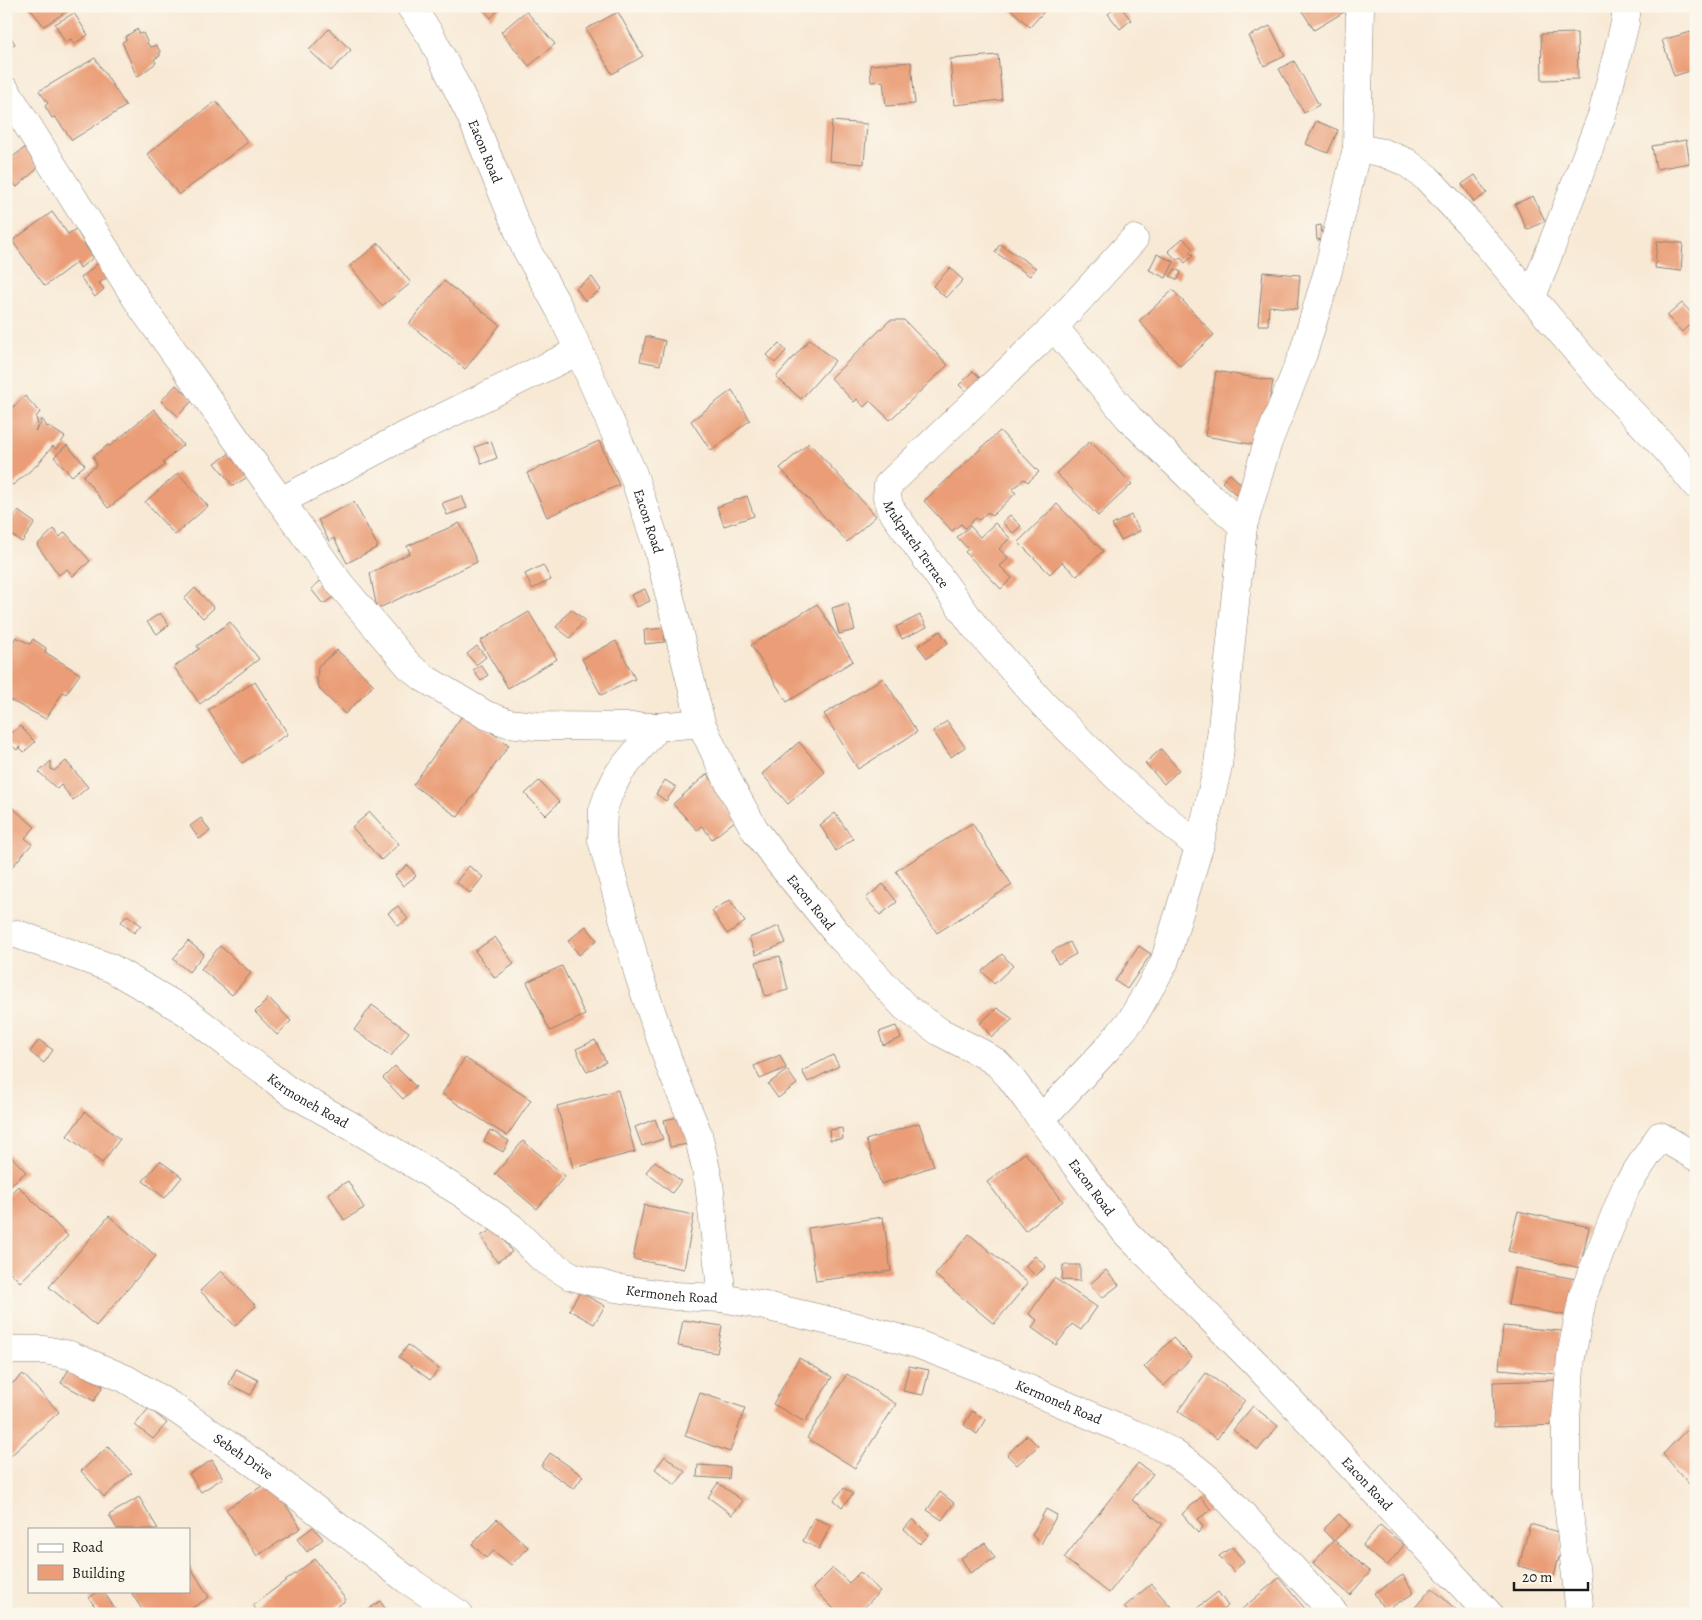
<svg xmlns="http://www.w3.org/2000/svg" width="1702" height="1620" font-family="Alegreya,serif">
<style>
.building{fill:#ea9d76}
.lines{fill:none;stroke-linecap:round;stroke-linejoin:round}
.minor-casing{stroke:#8a8278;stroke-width:29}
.minor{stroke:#fff;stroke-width:28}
.labels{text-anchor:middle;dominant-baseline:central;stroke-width:4.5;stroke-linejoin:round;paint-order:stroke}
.street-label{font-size:14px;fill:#1c1c1c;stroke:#fbf7ec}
</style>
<rect width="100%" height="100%" fill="#fbf7ec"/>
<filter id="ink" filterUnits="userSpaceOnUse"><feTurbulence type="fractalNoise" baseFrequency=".02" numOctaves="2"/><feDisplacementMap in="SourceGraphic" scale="10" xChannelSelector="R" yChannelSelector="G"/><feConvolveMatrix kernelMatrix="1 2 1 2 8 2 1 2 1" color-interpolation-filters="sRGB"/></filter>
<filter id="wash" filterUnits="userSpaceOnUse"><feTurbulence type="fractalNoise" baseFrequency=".0096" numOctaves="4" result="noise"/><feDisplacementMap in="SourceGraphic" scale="20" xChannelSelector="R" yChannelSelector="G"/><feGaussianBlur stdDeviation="1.12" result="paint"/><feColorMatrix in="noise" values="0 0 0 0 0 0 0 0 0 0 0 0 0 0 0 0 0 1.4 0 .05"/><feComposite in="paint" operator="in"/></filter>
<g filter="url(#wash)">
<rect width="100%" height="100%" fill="#f8e9d5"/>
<g id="blocks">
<path class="building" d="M28 6H75L44 26Z
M480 6H502L491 18Z
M1007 6H1049L1030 27Z
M1117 6H1120L1131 20 1120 29 1108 14Z
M1299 6H1348L1349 9 1314 30Z
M526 11 555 44 529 66 501 32Z
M618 12 643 56 612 74 586 29Z
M74 13 88 35 74 44 71 39 65 42 55 24Z
M1270 26 1285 56 1264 66 1249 36Z
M6 29 15 44 8 49 12 54 6 59Z
M137 29 140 34 143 33 149 46 151 47 156 45 160 51V56L154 59 156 63 137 77 122 42 126 40 125 37Z
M329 29 351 50 331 71 309 50Z
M1691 32 1696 48V69L1674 76 1662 40Z
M1577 33 1578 79 1542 80 1541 34Z
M998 55 1002 100 954 105 950 59Z
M95 58 126 106 72 140 55 117 52 118 45 106 48 103 39 91Z
M1294 61 1319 105 1304 113 1279 69Z
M911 62 915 104 886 106 883 81 871 82 870 65Z
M216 101 248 142 179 195 147 154Z
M832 121 867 124 864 164 829 161Z
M1316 121 1338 130 1328 153 1306 144Z
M1686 140 1690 163 1656 169 1652 146Z
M27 146 40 166 17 187 6 175V162Z
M1475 175 1487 193 1474 202 1462 184Z
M1533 196 1545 221 1527 230 1515 204Z
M52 212 68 234 76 229 93 258 80 268 77 262 45 286 12 241Z
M1321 225 1322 233H1328V238L1317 240 1316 226Z
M1183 238 1193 249 1189 252 1193 256 1185 263 1181 258 1177 260 1168 251Z
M1657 241 1683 243 1681 271 1655 268Z
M379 243 411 283 382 306 350 266Z
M1000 244 1036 268 1030 276 995 252Z
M1157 254 1174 262 1166 278 1149 270Z
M98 263 108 277 99 283 104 289 95 297 81 278Z
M950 268 963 280 946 298 933 286Z
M1175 269 1181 272 1178 280 1170 276Z
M1263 272 1300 275 1297 309 1269 306 1268 325H1258Z
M592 277 601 290 585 301 576 288Z
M444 281 500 325 465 369 409 324Z
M1173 290 1214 335 1180 366 1139 321Z
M1682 303 1696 318 1682 332 1667 316Z
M890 320H904L948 365 890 420 870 401 864 407 857 399 854 402 831 378Z
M646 336 665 341 660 365 640 361Z
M810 339 835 361 801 399 776 377Z
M779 343 786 351 775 363 767 355Z
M973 371 985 383 971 396 959 385Z
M1216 371 1273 381 1261 446 1205 436Z
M176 385 193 400 178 416 161 401Z
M732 390 750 420 711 451 691 421Z
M25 396 40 412 36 417 38 425 35 431 41 424 40 420H43L47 427 48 426 65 437 56 449 53 446 37 465 13 485 6 481V402L13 407Z
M154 409 183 445 163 463 165 465 108 508 83 476 97 465 93 457 108 445 110 446Z
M1000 431 1039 472 1028 482 1024 479 1012 490 1016 493 992 516 988 512 979 520 976 518 965 528 961 524 952 531 924 501Z
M491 441 497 458 482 464 475 447Z
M599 441 619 485 547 517 527 473Z
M1090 441 1132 484 1098 516 1056 473Z
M809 443 876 516 847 542 780 468Z
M67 445 85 465 72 476 54 457Z
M232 452 249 476 233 486 215 463Z
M178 473 208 506 175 535 145 502Z
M1230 474 1248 490 1240 498 1222 482Z
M462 496 467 508 447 515 442 503Z
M747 496 754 516 724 526 717 507Z
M354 502 378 547 347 563 334 538 329 541 318 520Z
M1057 504 1103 551 1077 576 1062 562 1050 574 1018 542Z
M18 511 35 523 22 542 6 531V527Z
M1010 515 1021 526 1013 533 1002 522Z
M1131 515 1140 531 1121 540 1112 525Z
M460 523 477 562 377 609 370 573 410 553 407 546Z
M995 523 1010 538 999 549 1009 558 1000 566 1012 578 1001 589 965 552 968 549 957 537 970 526 980 537Z
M54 529 60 537 65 532 90 561 73 576 67 569 59 575 37 545Z
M543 565 551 580 532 589 525 574Z
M325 577 337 595 323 604 311 589Z
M195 588 214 608 203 618 184 599Z
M645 589 650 601 637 607 631 595Z
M848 603 855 630 839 634 832 608Z
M817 604 853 661 787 702 751 645Z
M571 609 585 620 570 638 556 627Z
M529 612 557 659 508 688 480 641Z
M160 613 169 625 157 634 147 622Z
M920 615 927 627 902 639 896 627Z
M230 622 259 659 200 704 174 667 199 649 197 646Z
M664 628 665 642 645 644 644 630Z
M940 631 948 643 927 658 918 646Z
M16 637 30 644 33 639 46 648 45 652 80 674 66 694 63 692 46 719 6 698V658L8 657 6 652Z
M616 641 635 679 601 695 582 659Z
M477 646 486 657 476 665 467 654Z
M337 650 374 685 345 714 320 690 317 681 318 666Z
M481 665 488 675 481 681 473 670Z
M883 678 917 732 858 769 824 714Z
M255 682 288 734 242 763 208 710Z
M464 713 509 745 458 817 413 785Z
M947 721 965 747 951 757 933 731Z
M20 726 35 742 24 752 19 747 17 750 6 741V735L9 732H13Z
M799 742 825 772 788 804 762 774Z
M1161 749 1179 770 1164 784 1145 763Z
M51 761V769L54 771 66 761 88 787 73 800 61 785 57 789 39 772Z
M707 774 730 802 725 806 736 820 712 839 702 826 697 830 673 804Z
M665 780 676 787 666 801 656 794Z
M539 781 559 802 546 815 525 794Z
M6 802 35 827 25 838 32 844 6 874Z
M370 812 399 844 381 860 352 827Z
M835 813 853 839 836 851 820 825Z
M201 818 210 831 199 839 190 826Z
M972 823 1012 885 937 933 896 871Z
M408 865 416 876 403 886 395 875Z
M469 866 483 877 470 893 456 882Z
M883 884 897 902 880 915 866 898Z
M730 900 745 922 727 934 712 911Z
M398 906 408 919 398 926 388 913Z
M127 915 141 925 134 933 121 922Z
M586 926 597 940 579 955 568 941Z
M779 926 786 943 756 955 749 938Z
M495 937 514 964 495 978 475 951Z
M188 941 204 954 189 972 173 959Z
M1070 942 1076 954 1058 964 1052 951Z
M220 946 251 973 232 995 201 969Z
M1139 946 1151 954 1127 989 1115 981Z
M1002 954 1013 966 994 984 982 971Z
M780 956 788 990 765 996 756 962Z
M562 966 585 1015 550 1031 527 982Z
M269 998 291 1021 277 1035 255 1012Z
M372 1005 409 1032 391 1056 354 1030Z
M997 1008 1013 1019 992 1037 980 1023Z
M896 1026 901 1038 883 1045 879 1032Z
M39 1040 53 1050 44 1063 30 1052Z
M595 1040 606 1062 587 1072 576 1049Z
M780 1055 786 1068 760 1079 754 1066Z
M833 1055 839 1066 808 1082 802 1071Z
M465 1058 531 1100 507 1136 442 1094Z
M395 1066 416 1087 403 1099 383 1078Z
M787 1070 797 1084 778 1098 768 1084Z
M618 1090 635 1152 573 1168 557 1106Z
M85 1112 120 1139 102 1163 67 1136Z
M683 1116 688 1144 670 1147 664 1120Z
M655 1119 663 1139 642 1146 635 1127Z
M919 1123 934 1166 881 1184 866 1140Z
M842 1128 843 1139 830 1140 829 1130Z
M490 1130 509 1141 503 1152 484 1141Z
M523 1141 565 1176 537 1209 495 1174Z
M6 1151 26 1172 6 1189Z
M1025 1153 1063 1201 1025 1231 987 1182Z
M160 1161 182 1177 165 1198 143 1181Z
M655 1161 681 1181 672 1193 646 1172Z
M348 1181 364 1208 344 1220 328 1193Z
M18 1186 68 1236 20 1282 6 1268V1198Z
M644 1205 694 1215 684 1269 633 1259Z
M1518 1211 1589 1227 1580 1268 1508 1251Z
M109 1216 156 1256 96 1326 49 1287Z
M883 1217 891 1271 816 1281 808 1228Z
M496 1227 512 1252 497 1262 481 1236Z
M969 1234 1028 1283 994 1324 935 1275Z
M1035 1256 1046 1266 1036 1276 1025 1266Z
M1063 1265H1080V1281L1062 1280Z
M1515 1268 1576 1279 1570 1316 1508 1305Z
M1106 1270 1119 1285 1102 1298 1090 1284Z
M221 1271 256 1306 235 1326 200 1291Z
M1054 1278 1097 1307 1081 1330 1072 1324 1056 1345 1032 1328 1037 1320 1029 1314Z
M580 1292 605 1306 594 1324 569 1310Z
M683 1320 722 1326 717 1353 678 1346Z
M1503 1326 1562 1331 1558 1374 1499 1369Z
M1173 1338 1192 1357 1164 1386 1144 1367Z
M408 1345 439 1369 430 1380 399 1357Z
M799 1358 832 1377 805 1422 773 1404Z
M909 1366 929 1370 923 1395 903 1391Z
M70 1367 103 1386 94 1401 61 1383Z
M236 1369 258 1380 251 1395 229 1384Z
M1206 1373 1245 1400 1217 1439 1178 1411Z
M23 1374 59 1412 6 1460V1389Z
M847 1374 896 1404 855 1468 807 1438Z
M1557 1380 1558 1425 1494 1427 1493 1382Z
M700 1393 745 1408 730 1452 685 1436Z
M1253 1406 1278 1426 1258 1450 1233 1430Z
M149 1408 167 1423 153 1439 135 1425Z
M972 1411 986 1420 977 1434 964 1425Z
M1696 1420V1492L1663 1454Z
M1027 1435 1038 1446 1017 1465 1007 1455Z
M108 1447 132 1473 104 1497 81 1471Z
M550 1453 583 1476 574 1489 541 1466Z
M665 1456 685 1472 675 1485 655 1469Z
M212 1460 223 1478 201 1492 189 1474Z
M1138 1463 1153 1474 1132 1500 1163 1524 1109 1593 1064 1558Z
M698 1465 730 1467 729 1479 697 1477Z
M270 1481 301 1528 257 1556 226 1509Z
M718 1483 743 1501 732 1515 708 1497Z
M844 1488 853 1494 842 1507 834 1500Z
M940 1492 954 1503 942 1520 927 1510Z
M139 1497 158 1529H117L109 1515Z
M1201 1497 1211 1510 1198 1519 1203 1527 1198 1533 1182 1514Z
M1046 1509 1057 1515 1041 1544 1032 1535Z
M1339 1514 1350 1525 1334 1541 1323 1530Z
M814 1518 831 1525 819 1549 803 1541Z
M497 1519 528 1547 511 1565 494 1551 486 1558 472 1544Z
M913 1519 929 1535 920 1544 904 1529Z
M1530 1524 1565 1534 1554 1576 1519 1566Z
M1380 1525 1404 1545 1387 1566 1362 1546Z
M313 1527 323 1539 307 1552 297 1539Z
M1334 1540 1370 1572 1350 1595 1313 1563Z
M985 1543 995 1558 970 1573 961 1558Z
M1232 1547 1244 1561 1234 1572 1219 1556Z
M315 1559 346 1600 327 1614H259L253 1605Z
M189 1565 209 1597 183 1614H145L132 1594 136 1591H189Z
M833 1568 849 1583 860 1572 880 1591 858 1614H839L813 1588Z
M1403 1575 1414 1593 1385 1611 1374 1593Z
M1279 1578 1307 1611 1304 1614H1236Z
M1151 1584 1177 1614H1130L1124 1607Z
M1432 1588 1461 1614H1409Z
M99 1591H103L116 1610 110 1614H100L89 1598Z
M1218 1592 1228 1606 1217 1614H1199L1196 1609Z
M380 1601 389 1614H362Z"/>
</g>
</g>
<g filter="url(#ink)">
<use href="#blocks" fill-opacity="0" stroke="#8a8278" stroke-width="1"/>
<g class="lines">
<g class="minor-casing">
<g id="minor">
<path id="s1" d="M410 6 431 36 471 116 525 247 560 310 579 351 633 474 658 549 701 723 732 789 755 830 778 861 835 931 905 1007 940 1032 983 1054 997 1063 1010 1077 1126 1233 1257 1365 1489 1614"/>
<path d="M6 91 141 306 340 584 409 666 424 678 486 715 508 723 536 726 657 727 701 723"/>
<path d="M1357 148 1384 153 1406 162 1427 178 1468 222 1607 387 1667 450 1696 485"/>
<path id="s2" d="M1134 239 1054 327 888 485 887 497 890 508 975 627 1044 705 1117 777 1199 847"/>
<path d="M1532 297 1602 115 1625 23 1627 6"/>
<path d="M1054 327 1129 418 1204 491 1243 526"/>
<path d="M281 501 398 439 579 351"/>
<path d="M657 727 619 773 609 793 603 810 602 840 639 976 671 1069 698 1134 709 1183 722 1298"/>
<path id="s3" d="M17 934 111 968 185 1011 289 1091 360 1131 460 1192 511 1227 542 1258 571 1276 615 1288 674 1296 722 1298 765 1306 873 1331 917 1344 982 1369 1134 1434 1170 1451 1195 1468 1213 1483 1335 1614"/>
<path d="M1041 1119 1106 1050 1132 1019 1164 963 1199 847 1218 766 1243 526 1268 442 1303 354 1328 271 1357 148 1360 6"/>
<path id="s4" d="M6 1350H44L70 1355 126 1379 173 1407 264 1470 406 1579 459 1614"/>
<path d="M1580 1614 1566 1484V1417L1571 1357 1583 1295 1626 1187 1660 1136 1696 1157"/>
</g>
</g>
<use href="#minor" class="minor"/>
</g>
</g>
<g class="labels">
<g class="street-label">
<text stroke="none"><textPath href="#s1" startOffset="164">Eacon Road</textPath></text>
<text stroke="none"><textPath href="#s1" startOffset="569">Eacon Road</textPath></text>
<text stroke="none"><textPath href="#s2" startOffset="416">Mukpateh Terrace</textPath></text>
<text stroke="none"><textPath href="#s1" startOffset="989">Eacon Road</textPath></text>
<text stroke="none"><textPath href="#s3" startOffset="338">Kermoneh Road</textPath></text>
<text stroke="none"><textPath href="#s1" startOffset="1394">Eacon Road</textPath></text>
<text stroke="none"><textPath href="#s3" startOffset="758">Kermoneh Road</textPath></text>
<text stroke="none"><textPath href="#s3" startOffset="1162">Kermoneh Road</textPath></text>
<text stroke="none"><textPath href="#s4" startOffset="266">Sebeh Drive</textPath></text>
<text stroke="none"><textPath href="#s1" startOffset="1799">Eacon Road</textPath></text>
</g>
</g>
<rect width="1702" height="1620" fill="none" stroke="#fbf7ec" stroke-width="25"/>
<rect x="28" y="1528" width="162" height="65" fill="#fbf7ec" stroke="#a29f99"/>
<rect x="38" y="1544" width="25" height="8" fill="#ffffff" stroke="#a29f99"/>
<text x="72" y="1552" font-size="15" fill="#1c1c1c">Road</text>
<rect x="38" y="1565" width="25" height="15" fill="#ea9d76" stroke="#a29f99"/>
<text x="72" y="1578" font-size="15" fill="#1c1c1c">Building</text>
<path d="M1514 1582v8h74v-8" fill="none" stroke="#1c1c1c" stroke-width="2.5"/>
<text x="1522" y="1582" font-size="15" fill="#1c1c1c" stroke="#fbf7ec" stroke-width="4" paint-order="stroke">20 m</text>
</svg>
